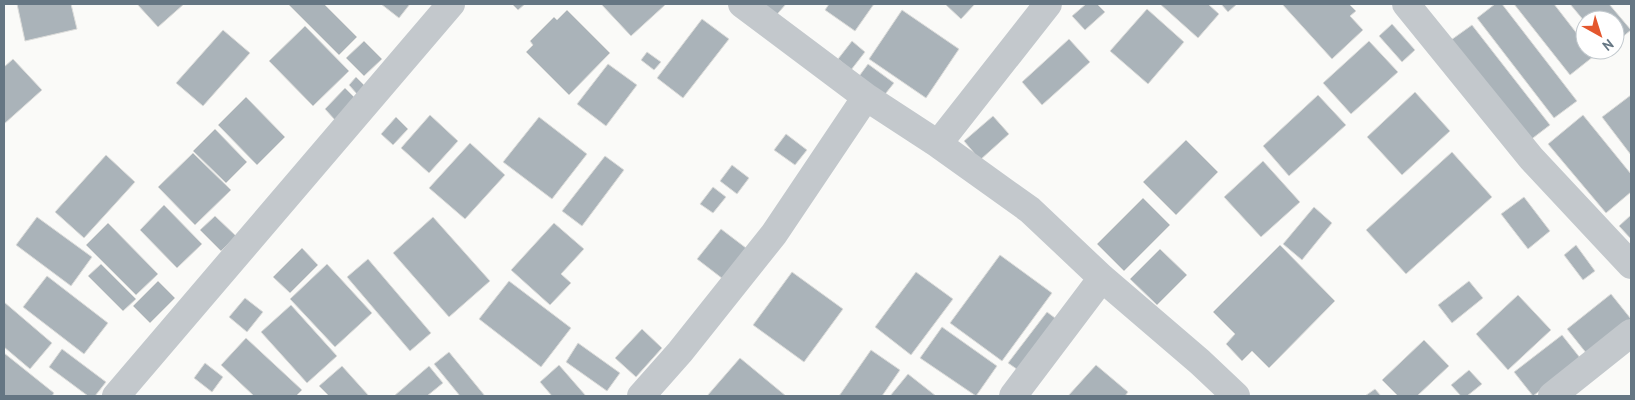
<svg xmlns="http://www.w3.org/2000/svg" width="1635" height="400" font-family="'PT Sans',sans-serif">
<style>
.building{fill:#aab3b9;stroke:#dcdcda}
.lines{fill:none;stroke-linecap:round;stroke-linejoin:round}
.minor{stroke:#c3c8cc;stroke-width:28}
</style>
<rect width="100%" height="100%" fill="#fafaf8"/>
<path class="building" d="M17 4H71L77 29 25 41Z
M137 4H184L158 27Z
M288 4H324L357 37 339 55Z
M381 4H410L399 18Z
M512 4H525L518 10Z
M601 4H663L665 5 631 36Z
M755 4H786L773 19Z
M829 4H874L855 31 825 10Z
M945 4H975L961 19Z
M1086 4H1097L1105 12 1085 30 1072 16Z
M1160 4H1208L1219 14 1198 38Z
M1221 4H1237L1228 12Z
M1282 4H1349L1356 11 1350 16 1363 30 1332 59Z
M1495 4H1502L1577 101 1554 118 1477 18Z
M1514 4H1554L1585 44V50H1590L1594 56 1570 75Z
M1570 4H1609L1631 30 1615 43V20H1585V22Z
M1147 9 1184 42 1148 84 1110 51Z
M567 10 610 53 569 95 526 52 533 45 530 41 554 17 557 20Z
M902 10 959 49 926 98 869 59Z
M702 19 729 39 683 98 657 78Z
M1392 24 1415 50 1402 62 1379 36Z
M1472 25 1550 125 1529 141 1451 40Z
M305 26 349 71 313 106 269 61Z
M223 30 250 53 203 106 176 83Z
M1069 39 1090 62 1042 105 1022 82Z
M364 41 382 59 364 76 346 58Z
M852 41 865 52 851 70 838 59Z
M1369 41 1398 72 1351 114 1323 83Z
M647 52 661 62 654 70 641 60Z
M13 59 42 90 4 124V67Z
M608 64 637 85 606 126 577 104Z
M868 64 894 83 882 98 857 79Z
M356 77 365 86 357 94 349 85Z
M345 88 356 99 335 120 325 109Z
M1415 92 1450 131 1402 175 1367 137Z
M1318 95 1346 125 1289 176 1263 146Z
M1631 95V155L1602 117Z
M246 97 285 137 257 165 218 125Z
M430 115 458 141 429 173 401 148Z
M1583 115 1631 174V192L1606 213 1548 144Z
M993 116 1009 134 980 160 964 141Z
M396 117 408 129 393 145 381 134Z
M539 117 587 154 552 199 503 162Z
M215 129 247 162 226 183 193 151Z
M786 134 807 150 795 165 774 150Z
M1186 140 1218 172 1176 215 1143 182Z
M470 143 505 175 465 219 429 188Z
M1452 152 1492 197 1406 274 1366 230Z
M193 153 231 190 195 225 158 187Z
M106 155 135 182 84 238 55 212Z
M605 156 624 170 582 226 562 211Z
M1263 161 1300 202 1261 237 1224 197Z
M732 165 749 178 737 194 720 181Z
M713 187 726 197 713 213 700 204Z
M1524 197 1550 231 1528 249 1501 214Z
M1143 198 1170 225 1124 271 1097 244Z
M164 205 202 244 177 268 140 230Z
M1314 207 1332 223 1302 260 1283 244Z
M1631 215V239L1619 226Z
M215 216 236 236 221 251 200 230Z
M37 217 92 257 71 286 16 245Z
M433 217 490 281 449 317 393 253Z
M108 223 158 274 136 295 86 245Z
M554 223 584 249 561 274 571 283 550 305 511 270Z
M721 229 746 248 723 279 697 259Z
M1280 245 1335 301 1269 368 1252 351 1242 361 1226 344 1235 334 1213 312Z
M1576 245 1595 271 1583 280 1564 255Z
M302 248 318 265 290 293 273 277Z
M1160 249 1187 275 1157 305 1130 279Z
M1000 255 1052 293 1002 361 950 323Z
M368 259 431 333 410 351 347 277Z
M101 264 136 299 123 311 88 276Z
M327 264 372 313 335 347 290 299Z
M792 272 843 309 804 362 753 325Z
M916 272 953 299 911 355 875 327Z
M47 276 108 323 84 354 23 307Z
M158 281 175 298 150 323 133 306Z
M509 281 571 328 541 367 479 319Z
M1469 281 1483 298 1452 323 1438 305Z
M1611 294 1631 319 1587 354 1567 329Z
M1518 295 1551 330 1508 370 1476 334Z
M245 298 263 312 247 332 229 317Z
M4 302 52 343 30 369 4 347Z
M291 305 337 356 307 383 261 332Z
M1047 312 1059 321 1021 372 1008 363Z
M942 327 997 366 976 396 920 358Z
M642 329 662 348 636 377 615 358Z
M1562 335 1581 359 1533 396 1514 372Z
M246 338 302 390 296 396H254L221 365Z
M1424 340 1449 366 1417 396H1398L1382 380Z
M578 343 620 373 607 391 566 362Z
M62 349 106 382 95 396H88L49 367Z
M871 350 900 370 882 396H839Z
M449 352 485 396H460L434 364Z
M4 353 54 393 52 396H4Z
M740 358 786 396H707Z
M205 363 223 377 212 392 194 378Z
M559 365 586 396H552L540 382Z
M1096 365 1128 392 1125 396H1068Z
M342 366 369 396H329L319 386Z
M429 366 443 383 427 396H394Z
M1469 370 1482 384 1467 396H1461L1451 385Z
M908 374 936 396H890Z
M1375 389 1381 396H1365Z"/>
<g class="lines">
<path class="minor" d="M742 4 866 97 938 144 1030 210 1102 278 1200 362 1236 396
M1406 4 1531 158 1631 265
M938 144 1048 4
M116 396 451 4
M641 396 680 352 774 234 866 97
M1013 396 1102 278
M1552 396 1631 333"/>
</g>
<rect width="1635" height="400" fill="none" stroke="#657683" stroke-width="10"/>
<g transform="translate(1600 35) rotate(141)"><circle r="24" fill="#ffffff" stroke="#c1c8cd"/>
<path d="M0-4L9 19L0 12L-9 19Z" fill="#e4572e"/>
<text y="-8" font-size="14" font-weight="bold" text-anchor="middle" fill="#657683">N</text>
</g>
</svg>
